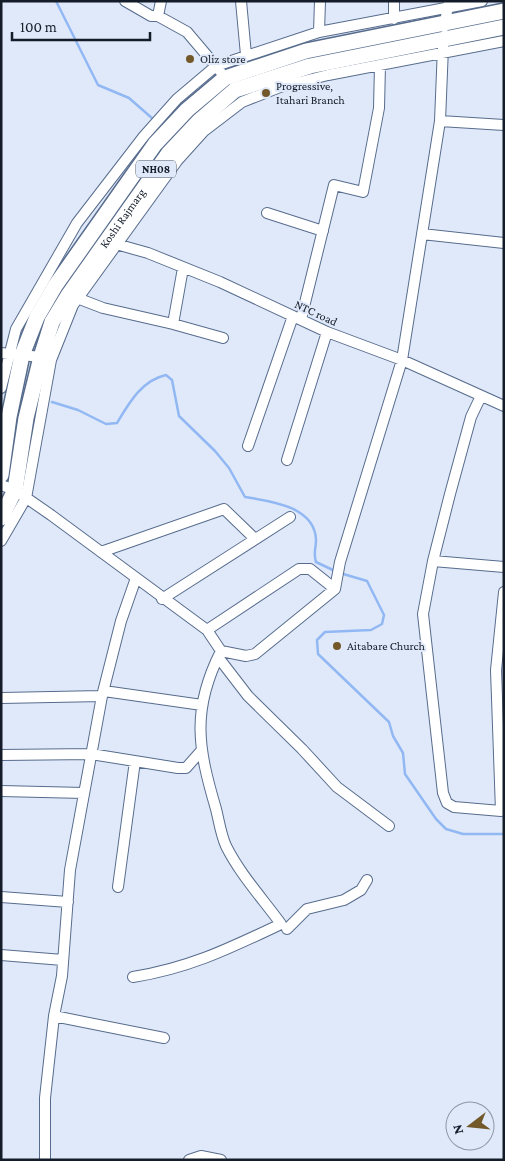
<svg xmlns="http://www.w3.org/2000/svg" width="505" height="1161" font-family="'Crimson Pro',serif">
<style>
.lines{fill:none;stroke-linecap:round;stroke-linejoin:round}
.stream{stroke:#92b8f4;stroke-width:2.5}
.minor-casing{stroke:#576c8d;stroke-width:12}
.primary-casing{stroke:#576c8d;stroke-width:18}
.minor{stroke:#fff;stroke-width:10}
.primary{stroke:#fff;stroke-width:15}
.poi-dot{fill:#73582a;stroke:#e0e9f9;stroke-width:2}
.labels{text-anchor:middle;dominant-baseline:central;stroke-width:4;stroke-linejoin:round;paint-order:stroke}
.shield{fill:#e0e9f9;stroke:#515a68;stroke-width:1}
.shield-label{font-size:11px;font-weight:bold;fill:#141c2a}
.poi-label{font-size:12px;fill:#141c2a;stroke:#e0e9f9;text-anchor:start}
.street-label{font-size:12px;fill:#141c2a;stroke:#e0e9f9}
</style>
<rect width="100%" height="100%" fill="#e0e9f9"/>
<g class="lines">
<path class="stream" d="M56 1 98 85 129 98 153 119
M52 402 78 410 106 424 117 423C129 403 142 380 166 375L172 380 179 416 215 451 229 468 245 497C269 501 315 506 316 540 316 549 313 553 316 562L335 571
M340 573 367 581 384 615 382 624 371 630 325 632 317 640 318 654 389 722 393 736 403 753 405 774 436 819 446 829 463 834H504"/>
<g class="minor-casing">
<path id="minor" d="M125 1 151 16H158L187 32 220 71
M241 1 246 55
M158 16 161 1
M394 19V1
M444 27 449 1
M319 32 320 1
M440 121 504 125
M267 213 323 231
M422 234 504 243
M116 244 148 253 220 282 327 332 402 360 504 406
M183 268 173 324 223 338
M77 298 103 308 173 324
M301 319 334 185 363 192 379 108 380 65
M1 353 41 357
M1 388 16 329 77 223 144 136 177 99 216 66 319 32 482 1
M481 396 471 417 450 494 433 561 423 614 443 793 447 803 454 807 501 811 496 670 504 592
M248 446 293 316
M287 460 327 332
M1 485 15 490 51 515 207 630 221 651C191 710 198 748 216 809 219 821 221 835 226 846 240 874 262 898 281 924 230 948 190 968 133 977
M1 541 26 498 51 360 73 305 177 161 204 131 242 102 280 87 328 75 504 41
M101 552 224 509 255 539
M433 561 504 567
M162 599 290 517
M207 630 299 569H310L335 589
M221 651 246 656 255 654 335 589 340 562 402 360 440 121 443 47
M218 657 248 696 302 749 337 787 389 826
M104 691 202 705
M1 698 102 696
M1 755 91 754 178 768H186L201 751
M1 791 84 793
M118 887 135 761
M1 897 68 902
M287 929 307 909 344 900 361 890 367 880
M1 955 63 960
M54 1016 164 1038
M45 1160V1098L54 1016 62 976 70 870 102 696 121 621 136 578
M189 1160 201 1156 221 1160"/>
</g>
<g class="primary-casing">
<g id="primary">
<path d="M1 475 9 417 22 355 37 317 55 286 155 144 187 110 225 78 306 51 504 11"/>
<path id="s1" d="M1 518 15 490 26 418 41 357 52 322 69 294 168 154 199 121 235 90 310 66 504 27"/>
</g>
</g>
<use href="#minor" class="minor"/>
<use href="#primary" class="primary"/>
</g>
<g class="poi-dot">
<circle cx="190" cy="59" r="5"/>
<circle cx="266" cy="93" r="5"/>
<circle cx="337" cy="646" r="5"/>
</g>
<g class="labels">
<rect class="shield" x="136" y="160.5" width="40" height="17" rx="4"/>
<g class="shield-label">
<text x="156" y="169">NH08</text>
</g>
<g class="poi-label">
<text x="200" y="59">Oliz store</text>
<text x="276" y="86">Progressive,<tspan x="276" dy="14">Itahari Branch</tspan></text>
<text x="347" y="646">Aitabare Church</text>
</g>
<g class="street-label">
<text stroke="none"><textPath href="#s1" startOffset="329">Koshi Rajmarg</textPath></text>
<text transform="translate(316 313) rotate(25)">NTC road</text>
</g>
</g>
<rect width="505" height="1161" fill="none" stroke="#141c2a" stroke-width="5"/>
<g transform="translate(470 1126) rotate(254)"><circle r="24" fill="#e0e9f9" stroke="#8e97a6"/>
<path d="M0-4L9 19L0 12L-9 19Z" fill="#73582a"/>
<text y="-8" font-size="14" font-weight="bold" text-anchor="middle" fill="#141c2a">N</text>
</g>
<path d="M12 32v8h138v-8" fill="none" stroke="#141c2a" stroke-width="2.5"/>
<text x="20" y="32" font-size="15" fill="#141c2a" stroke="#e0e9f9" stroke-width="4" paint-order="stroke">100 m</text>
</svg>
